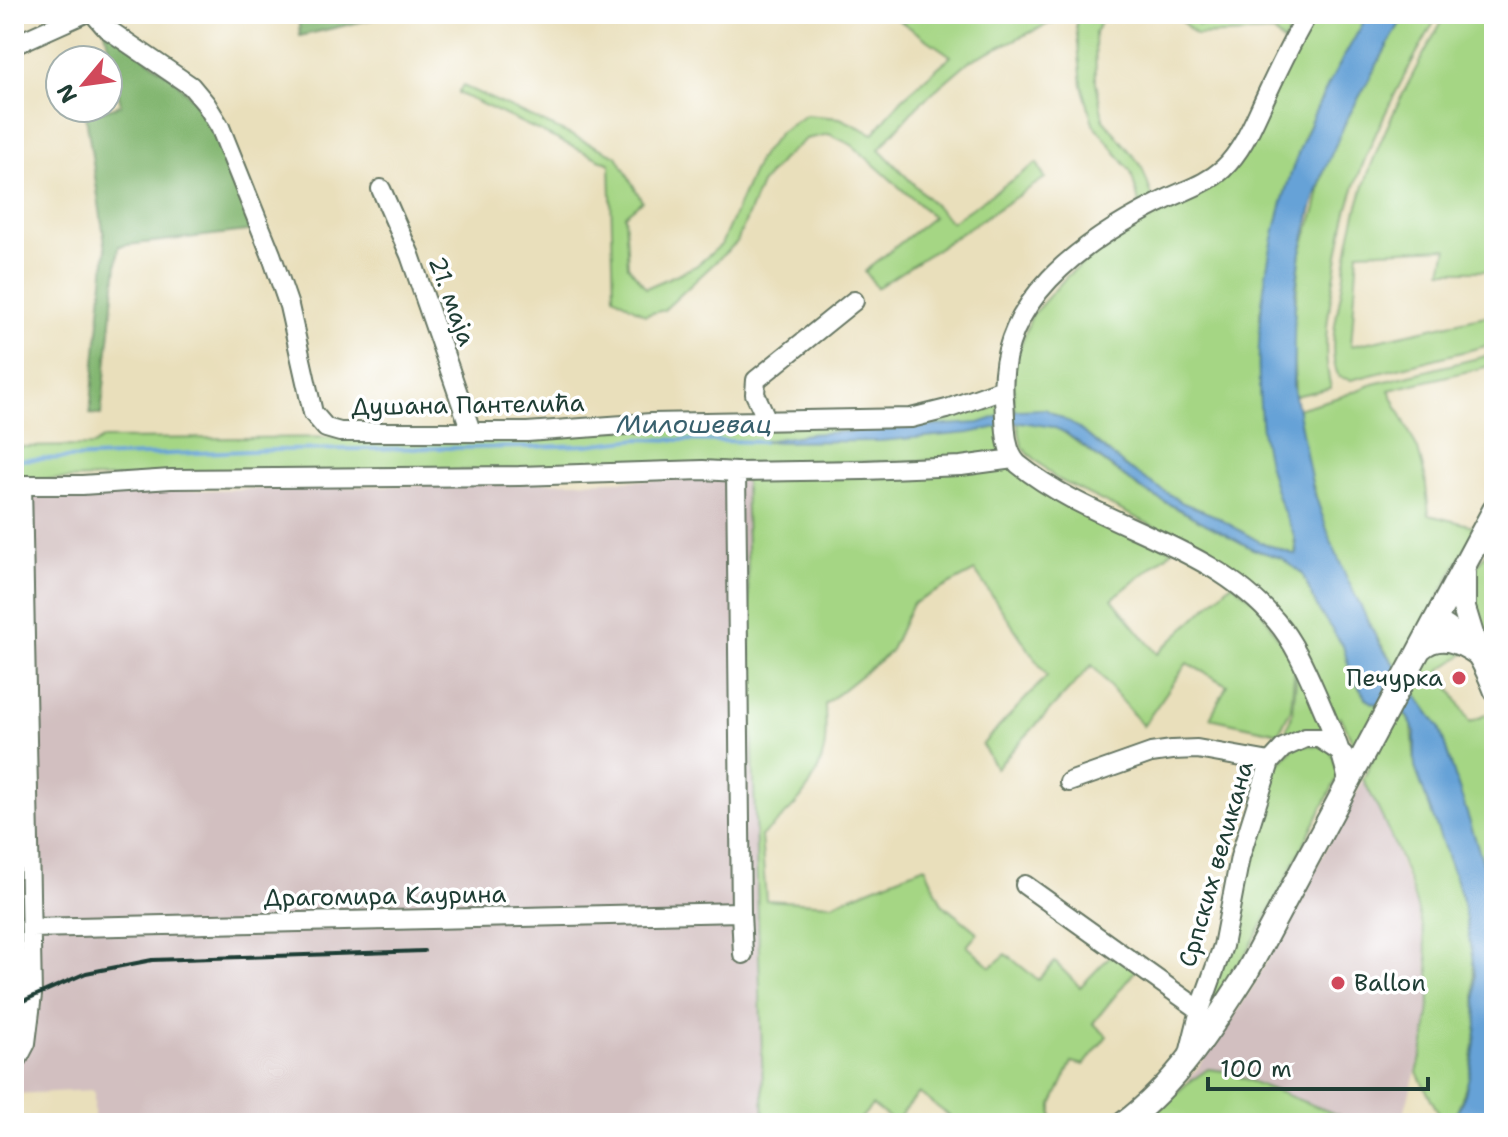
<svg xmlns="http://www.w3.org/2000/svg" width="1508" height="1137" font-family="'Shantell Sans',sans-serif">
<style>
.industrial{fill:#d2bfc0}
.green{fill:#a5d684;stroke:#628a5c;stroke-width:2}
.forest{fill:#84b772;stroke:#527a53;stroke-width:2}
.water{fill:#66a2d7;stroke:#427086;stroke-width:2}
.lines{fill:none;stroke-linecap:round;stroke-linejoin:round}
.stream{stroke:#66a2d7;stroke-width:4}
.minor-casing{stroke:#667663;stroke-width:22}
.major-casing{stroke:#667663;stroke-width:26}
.minor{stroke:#fff;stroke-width:18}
.major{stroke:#fff;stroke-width:22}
.rail{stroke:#1f3d34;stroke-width:4}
.poi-dot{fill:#d1495b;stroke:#fff;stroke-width:3}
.labels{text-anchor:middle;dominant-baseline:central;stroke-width:7;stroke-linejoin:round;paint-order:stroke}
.street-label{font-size:24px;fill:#1f3d34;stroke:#fff}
.poi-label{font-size:24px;fill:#1f3d34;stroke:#fff;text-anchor:end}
.water-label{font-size:26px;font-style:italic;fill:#38606d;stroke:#fff}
</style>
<rect width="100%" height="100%" fill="#fff"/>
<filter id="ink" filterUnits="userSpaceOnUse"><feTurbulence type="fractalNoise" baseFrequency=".0125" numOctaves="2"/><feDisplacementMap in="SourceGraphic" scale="16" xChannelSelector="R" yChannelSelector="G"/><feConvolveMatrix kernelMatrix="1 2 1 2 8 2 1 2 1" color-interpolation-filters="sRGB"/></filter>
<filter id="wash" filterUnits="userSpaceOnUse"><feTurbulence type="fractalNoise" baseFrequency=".006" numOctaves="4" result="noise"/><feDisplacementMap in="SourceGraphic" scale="32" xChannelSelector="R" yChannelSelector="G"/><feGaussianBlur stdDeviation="1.8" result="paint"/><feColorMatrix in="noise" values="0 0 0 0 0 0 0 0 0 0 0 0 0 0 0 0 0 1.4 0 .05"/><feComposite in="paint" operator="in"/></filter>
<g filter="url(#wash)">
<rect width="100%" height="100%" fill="#e9dfbb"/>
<path class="industrial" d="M745 478 764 1123H94V1090L14 1094V494Z
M1363 779 1383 817 1415 904 1425 947 1430 993 1425 1040 1401 1123H1359L1262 1085 1195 1077 1185 1085 1218 1040 1252 988Z"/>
<path class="green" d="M890 14H1070L969 61 918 105 879 149 951 222 1037 163 1045 178 877 288 865 271 933 217 852 145 829 134 806 139 782 159 761 184 737 242 664 310 645 315 614 296 610 164 458 93 463 86 617 156 642 201 625 215 628 266 646 288 696 266 721 245 758 160 780 132 806 115 840 118 873 134 902 99 951 56Z
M1075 14H1106L1095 32 1096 82 1103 119 1141 165 1154 201 1141 210 1131 172 1093 123 1082 85Z
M1174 14H1191L1198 25 1275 18 1289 33 1284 43 1274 32 1196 35Z
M1316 14H1368L1305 133 1260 312 1261 422 1279 501 1293 530 1296 555 1260 542 1213 515 1183 503 1126 467 1089 436 1053 413 1062 431 1140 489 1253 549 1281 558 1302 573 1318 609 1344 646 1356 684 1366 698 1373 703 1381 705 1357 752 1341 717 1331 721 1333 732 1281 746 1293 711 1298 659 1303 645 1290 623 1267 595 1246 576 1206 552 1055 478 1022 447 1013 401 1015 360 1032 315 1067 276 1090 258 1124 233 1207 187 1293 55Z
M1405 14H1439C1404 74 1362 151 1345 219 1340 241 1337 263 1333 285 1327 319 1322 354 1331 388L1295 396 1293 329 1301 252 1316 208 1325 167 1346 121Z
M1446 14H1494V271H1442L1447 248 1358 252 1351 346 1494 314V344L1351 380 1339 377C1327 355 1336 318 1341 293 1345 269 1348 245 1354 221 1371 149 1410 78 1446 14Z
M1494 354V365L1389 390 1418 450 1425 476 1429 515 1477 527 1399 671C1345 595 1310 501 1297 409L1343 396 1370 385Z
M979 401 986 411 1003 402 1009 448 995 459 14 480V447L92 446 102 439 366 437 926 419Z
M1007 466 1173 550 1112 599 1157 654 1232 583 1256 602 1295 665 1291 708 1279 733 1210 718 1227 685 1187 663 1143 726 1092 665 996 768 982 745 1047 676 975 571 912 604 890 652 825 704C825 719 827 736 824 750 816 788 790 813 761 836L766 900 832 904 925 866 942 904 978 933 967 946 991 967 1006 954 1038 980 1055 962 1080 987 1118 948 1140 965 1093 1023 1107 1036 1084 1065 1072 1062 1052 1105V1123H959L919 1093 895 1122 872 1105 857 1123H764L745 478Z
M1488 549 1494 554V674L1471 608V576Z
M1430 646 1466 653 1440 670 1470 722 1494 711V897L1439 727 1411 687Z
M1398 709 1404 713 1412 725 1415 767 1462 897 1471 938 1477 1024 1469 1078 1453 1123H1444L1417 1073C1424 1047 1430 1021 1430 994 1430 919 1397 844 1363 779Z
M1298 744 1330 747 1339 775 1264 922 1199 1036 1276 765Z
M1208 1069 1224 1071 1359 1123H1144L1185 1085Z"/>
<path class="forest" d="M298 14H394L300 36Z
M104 26 175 80 215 123 256 230 119 246 101 415 90 414 106 250 86 116 121 105Z"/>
<path class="water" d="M1368 14H1405L1346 121 1324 171 1311 211 1301 252 1295 294 1293 386 1313 489 1331 541 1347 579 1380 645 1439 727 1494 897V1115L1492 1123H1453L1465 1094 1473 1058 1477 1024 1475 974 1462 897 1415 767V733L1409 718 1401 710 1373 703 1366 698 1351 674 1343 646 1318 609 1302 573 1281 558 1253 549 1141 489 1066 433 1053 427 1021 422 969 433 880 441 758 442 809 434 979 423 1018 410 1045 409 1077 427 1126 467 1183 503 1213 515 1260 542 1296 555C1298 534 1287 522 1280 503 1271 477 1263 448 1261 420 1252 322 1269 224 1306 133 1322 91 1347 53 1368 14Z"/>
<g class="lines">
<path class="stream" d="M14 460 275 450 532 447 587 445 638 439 763 442"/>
</g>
</g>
<g filter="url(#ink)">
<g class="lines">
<g class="minor-casing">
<path id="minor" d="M94 14 106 28 191 86 206 104 220 127 271 254 289 306 313 413 326 428 340 432H527L651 423 911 418 947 409 1003 389
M1308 14C1292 40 1279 68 1266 96 1254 121 1244 149 1223 169 1204 186 1181 191 1159 203 1082 242 995 302 1004 400 1006 419 1003 450 1018 464 1096 527 1210 542 1276 621 1294 642 1306 670 1317 695 1329 724 1342 750 1348 781
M14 45 83 14
M381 189 410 255 471 431
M767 420 755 394 756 380 854 301
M736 472 741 912 743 954
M14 485H82L171 479 519 476 703 470 736 472 864 470 961 466 1013 459
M1436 619C1470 638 1480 657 1494 692
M1069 782 1151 753 1172 750 1197 749 1270 762
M1025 885 1200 1010
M31 928 741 912
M1189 1054 1200 1010 1223 946 1240 857 1270 762 1283 748 1305 738H1319L1343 754
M14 1066 26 1043 32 995 22 485"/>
</g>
<g class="major-casing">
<path id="major" d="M1464 573V608L1478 654
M1420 649C1439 632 1458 641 1478 654
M1124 1123C1177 1083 1211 1029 1246 974L1494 510"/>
</g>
<use href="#minor" class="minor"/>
<use href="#major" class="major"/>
<path class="rail" d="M14 1005 86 973 152 960 424 951"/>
</g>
</g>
<g class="poi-dot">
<circle cx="1459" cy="678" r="8"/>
<circle cx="1338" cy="983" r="8"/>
</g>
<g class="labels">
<g class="street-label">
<text transform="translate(452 301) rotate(70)">21. маја</text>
<text transform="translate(468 405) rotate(-1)">Душана Пантелића</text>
<text transform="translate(1216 864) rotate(-74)">Српских великана</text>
<text transform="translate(385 896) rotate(-1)">Драгомира Каурина</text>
</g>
<g class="poi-label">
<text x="1443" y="678">Печурка</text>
<text x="1354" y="983" text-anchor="start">Ballon</text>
</g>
<g class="water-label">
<text x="694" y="423">Милошевац</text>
</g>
</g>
<rect width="1508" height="1137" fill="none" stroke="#fff" stroke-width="48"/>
<g transform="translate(84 84) rotate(241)"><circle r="38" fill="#ffffff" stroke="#a5b1ae" stroke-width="2"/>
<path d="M0-6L14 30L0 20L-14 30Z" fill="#d1495b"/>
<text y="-12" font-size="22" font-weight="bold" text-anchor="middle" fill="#1f3d34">N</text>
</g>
<path d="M1208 1077v12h220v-12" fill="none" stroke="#1f3d34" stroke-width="4"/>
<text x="1220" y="1077" font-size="24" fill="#1f3d34" stroke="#ffffff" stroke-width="6" paint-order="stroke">100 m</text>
</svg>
